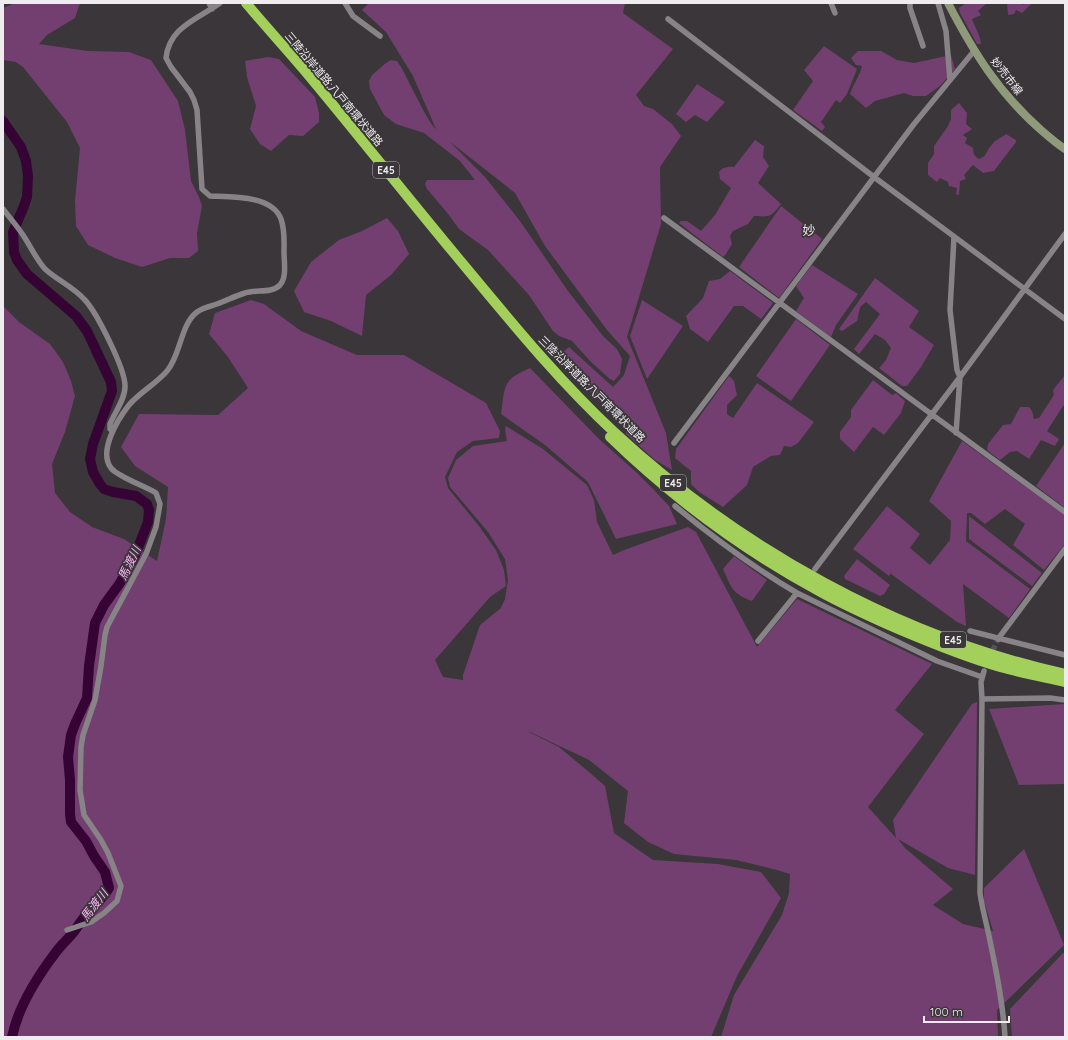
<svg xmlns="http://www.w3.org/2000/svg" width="1068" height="1040" font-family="Quicksand,'Noto Sans JP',sans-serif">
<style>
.green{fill:#733f70}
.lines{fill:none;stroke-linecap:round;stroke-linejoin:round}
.river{stroke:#350434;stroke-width:10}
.street-tunnel{stroke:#555154;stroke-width:5.5;stroke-dasharray:5.5 3;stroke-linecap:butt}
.street{stroke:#878387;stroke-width:5.5}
.secondary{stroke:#8f9a7a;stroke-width:8}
.highway{stroke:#a3cf5b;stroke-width:10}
.labels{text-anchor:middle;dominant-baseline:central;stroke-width:3.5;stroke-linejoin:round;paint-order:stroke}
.shield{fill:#3a3639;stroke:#b8b5b8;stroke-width:1}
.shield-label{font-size:10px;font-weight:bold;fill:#eeecee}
.street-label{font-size:11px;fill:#eeecee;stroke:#3a3639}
.water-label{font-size:12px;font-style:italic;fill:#fcb3f8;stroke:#3a3639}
.quarter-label{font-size:13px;fill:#e5e0e4;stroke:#3a3639}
</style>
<rect width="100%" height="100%" fill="#3a3639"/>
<path class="green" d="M13 3H80L75 18 47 35 39 44 88 51 129 52 151 60 178 101 185 130 191 181 199 197 202 206 197 233 198 251 189 258H170L142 267 115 258 88 245 76 226 75 201 80 148 67 122 23 67 16 62 3 60V8L13 4Z
M369 3H625L623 13 673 49 636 95 644 106 653 109 672 124 681 136 660 167 661 224 627 337 666 433 672 470 655 460 626 434 627 426 600 402 558 356 569 347 613 387 624 375 630 356 607 330 545 246 515 193 449 141 485 177 520 221 568 291 603 336 617 349 622 359 620 374 614 381 610 379 591 362 572 341 559 336 553 331 529 295 488 250 459 229 449 215 427 189 425 184 427 180H475L460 161 424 133 396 124 384 115 370 89 369 81 372 75 386 63 391 60 397 61 401 67C408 79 428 123 436 129L413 76 386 32 362 10Z
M966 3H987L978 11 981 15 972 19 980 38 981 44H977L960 13 959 8Z
M1007 3H1022L1023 5 1025 3H1032L1022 13 1016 10 1014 14 1008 15Z
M824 46 857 69 847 94 840 103 836 100 821 122 825 127 822 131 793 110 813 81 804 70Z
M858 51H881L897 60 914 63 951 55 955 69 940 86 926 96H913L904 93 875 101 866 108 850 94C853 85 861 73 862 66L856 65 851 58Z
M268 57 279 59 315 97 319 113V122L303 136 289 135 271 151 260 144 250 129 256 106 247 77 245 61Z
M697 84 725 102 707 122 695 115 686 122 676 114Z
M959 103 967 113 966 124 972 129 963 135 967 138 965 143 973 148 974 155 979 159C986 157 986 152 990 147 992 145 994 141 997 140 1000 137 1003 137 1006 134L1016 140V142L994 171 983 173 973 165 964 175 966 179 960 181 959 195 956 194 957 188 949 186 948 182 940 178 937 182 928 175V163L934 154V146L948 126 951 119V110Z
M755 140 764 146 763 157 769 166 758 183 781 204C771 217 770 217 754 216L748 224 733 231 730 236 732 244 726 254 723 257 679 223 681 221H687L701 231 715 215 731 188 720 179 719 172C722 167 729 166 734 167Z
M781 206 822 239 779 298 739 267Z
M387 218 398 231 409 254 391 275 366 295 362 336 331 321 304 312 294 291 311 262 339 240 362 231Z
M812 265 858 294 836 325 831 337 796 311 804 298 796 286Z
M730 271 773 303 761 319 743 306H734L708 342 690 329 686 316 703 298 709 281 720 279Z
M875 278 919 311 909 327 934 345 921 367 907 386H902L879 368 886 360 891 348 885 340 875 334 859 354 854 349 880 314 866 302 860 307 857 321 842 331 839 329Z
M251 300 264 304 301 331 357 355H404L486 403 500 431 499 438 473 441 457 452 445 477 448 488 479 526 496 550 504 570 506 586 490 597 435 660 443 677 463 680V675L480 625 501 608 505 599 508 580 505 559 488 532 450 487 448 478 456 460 473 446 507 441 505 430 506 426 543 449 587 485 594 500 597 522 613 555 624 550 688 527 696 532 757 647 797 599 932 664 895 710 924 734 868 807 896 838 893 820 972 704 977 702 975 875 948 868 898 839 905 848 953 889 933 905 963 924 993 931 984 901V888L1024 849 1064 945 997 1010 998 1037H721L734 995 782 915 789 893 790 874 777 870 736 860 674 854 648 842 624 823 628 791 589 760 528 731 531 733 559 747 589 772 605 786 614 833 653 860 718 864 761 872 781 898 737 976 711 1037H3V306L19 322 50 344 63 362 71 381 75 396 65 432 52 464 55 493 70 512 92 527 124 539 157 561 166 519 168 487 135 466 121 447 139 414 218 415 248 388 228 357 209 334 215 313Z
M642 300 683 326 647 379 630 336Z
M796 319 830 345 791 401 756 376Z
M530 368 599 439 636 472 654 490 669 506 677 524 616 539 588 482 545 445 501 414C505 386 502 380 530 368Z
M1065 375V405L1063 406 1047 431 1059 439 1055 446 1041 440 1029 459 1017 451 1010 452 1000 460 987 450 988 444 1003 425 1011 424 1020 407H1029L1032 411 1034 419 1039 418 1054 395 1053 390Z
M729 376 734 381 737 395 727 405V414L733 418 757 383 814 422 798 443 791 447 784 446 780 455 771 456 753 467 747 485 723 507 699 492 691 484V471L675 458 676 449Z
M873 380 892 395 896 393 905 401 901 413 884 435 873 427 854 452 840 439V432L851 417V410Z
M962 441 1065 515V544L1044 570 1013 545 1025 524 1005 509 985 524 971 513H967L966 541 1030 589 1009 618 963 584 966 626 957 622 891 574 893 570 889 576 853 549 887 506 920 534 910 548 930 565 950 540 951 521 929 501Z
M1065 443V508L1036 486Z
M969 516 1042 573 1032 586 969 539Z
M734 556 767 580 752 601C732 594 731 587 723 569Z
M857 559 890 585 884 594 880 596 845 579 844 576Z
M1065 704V784L1019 785 989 709Z
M1063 953 1065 954V1037H1012L1010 1009Z"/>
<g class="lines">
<path class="river" d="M3 121 21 147 26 161 28 176 27 197 24 206 13 232 14 252 17 260 27 274 76 316 87 331 111 382 112 391 93 444 90 459 93 472 100 484 104 489 113 492 136 496 147 504 149 510 148 522 134 558 120 583 104 605 95 623 89 666 87 698 75 724 71 735 68 757 70 780V814L71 822 86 841 94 856 105 872 109 888C103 898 95 905 87 914 81 920 78 927 72 934 67 940 61 945 56 952 37 977 18 1007 12 1037"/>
<path class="street-tunnel" d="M986 666 998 639"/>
<path class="street" d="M209 3 212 9
M345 3 353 16 380 36
M831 3 835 13
M910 3V8L923 46
M938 3 946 31 950 80
M668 19 874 177 1065 319
M3 209C10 218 17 226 23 235 31 247 36 259 45 269 57 280 73 287 84 299 96 311 126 370 125 387 125 399 115 412 110 424V429L113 431
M664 218 1065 512
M954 237 950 310 957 370 960 377 956 433
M674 443 914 124 974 51
M675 506C714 538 754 568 797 593L937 661 982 677
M815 569 960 377 1065 234
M970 631 1065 655
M998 639 1065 549
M758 641 797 593
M984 671 981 682 982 699 980 893C982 908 986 921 989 936 996 969 1003 1003 1005 1037
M982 699 1050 698 1065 700
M67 930 91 922 104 913 117 901 121 886 108 853 101 840 84 815 80 790 81 747 83 735 95 700 101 666 105 635 107 627 146 554 156 527 160 504 156 493C145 486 118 477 111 468 98 451 118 419 129 405 140 392 156 384 167 371 181 355 180 325 197 312 202 308 211 306 217 304 226 301 235 296 245 293 256 289 271 294 280 285 287 277 284 262 284 252 284 241 285 230 281 219 272 195 231 197 210 196L202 189 197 110 194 100 190 92 171 67 166 58C169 27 198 19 220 3"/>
<path class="secondary" d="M948 3C974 53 998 92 1041 130 1049 137 1057 144 1065 149"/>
<path class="highway" d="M246 3C267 28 289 52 310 77 360 137 408 198 458 258 508 318 557 379 614 432 739 548 899 637 1065 674
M610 437C672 497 743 550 819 591 844 605 871 617 898 629 931 643 965 657 1000 667 1022 673 1043 677 1065 682"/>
</g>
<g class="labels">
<g class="shield">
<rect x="373" y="162" width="26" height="16" rx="3"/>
<rect x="660" y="475" width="26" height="16" rx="3"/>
<rect x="940" y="632" width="26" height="16" rx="3"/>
</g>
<g class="shield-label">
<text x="386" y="170">E45</text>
<text x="673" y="483">E45</text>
<text x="953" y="640">E45</text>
</g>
<g class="street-label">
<text transform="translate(1007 76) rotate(52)">妙売市線</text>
<text transform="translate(334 89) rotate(50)">三陸沿岸道路;八戸南環状道路</text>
<text transform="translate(592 389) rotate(45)">三陸沿岸道路;八戸南環状道路</text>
</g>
<g class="water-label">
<text transform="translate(129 563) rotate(-64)">馬渡川</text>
<text transform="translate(94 905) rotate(-52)">馬渡川</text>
</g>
<g class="quarter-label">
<text x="809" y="230">妙</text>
</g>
</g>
<rect width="1068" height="1040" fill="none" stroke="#eeecee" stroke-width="8"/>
<path d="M924 1016v6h85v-6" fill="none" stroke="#eeecee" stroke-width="2"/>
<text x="930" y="1016" font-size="12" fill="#eeecee" stroke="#3a3639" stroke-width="3" paint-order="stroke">100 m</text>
</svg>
